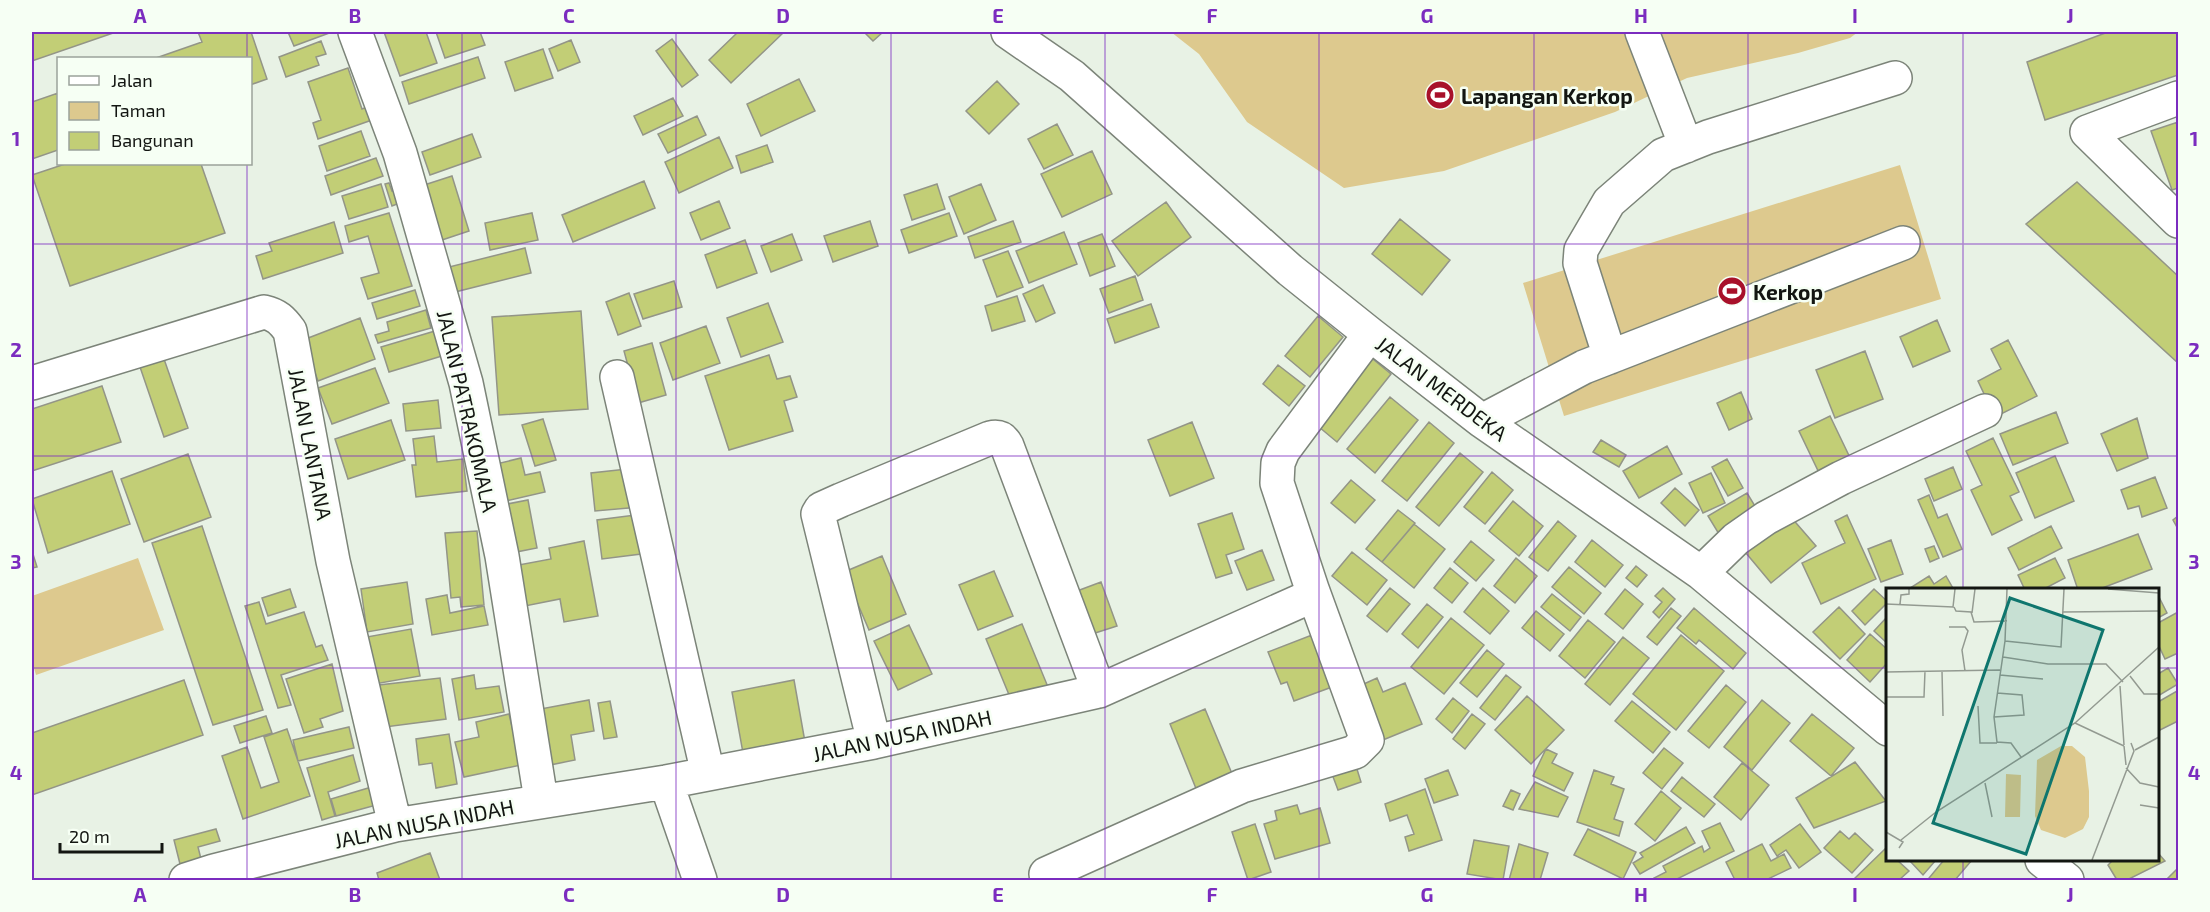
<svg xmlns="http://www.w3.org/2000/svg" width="2210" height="912" font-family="'Exo 2',sans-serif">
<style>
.green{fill:#ddc98e}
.building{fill:#c2ce76;stroke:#939587;stroke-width:1.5}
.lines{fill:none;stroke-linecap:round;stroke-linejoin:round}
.minor-casing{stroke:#7c8479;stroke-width:36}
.minor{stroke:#fff;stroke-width:33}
.grid{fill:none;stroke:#7b2cbf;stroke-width:1.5;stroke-opacity:0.55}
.labels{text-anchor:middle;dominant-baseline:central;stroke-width:5;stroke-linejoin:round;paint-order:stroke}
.poi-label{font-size:21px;font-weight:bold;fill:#131612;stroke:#f6fff4;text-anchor:start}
.street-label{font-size:21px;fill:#131612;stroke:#f6fff4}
.inset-road{fill:none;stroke:#939a91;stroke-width:1.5}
.view{fill:#0f766e;fill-opacity:0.15;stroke:#0f766e;stroke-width:3}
.inset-edge{fill:none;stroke:#131612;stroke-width:3}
.neatline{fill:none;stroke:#7b2cbf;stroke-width:2}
.grid-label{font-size:20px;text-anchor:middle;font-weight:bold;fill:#7b2cbf}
</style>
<rect width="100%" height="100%" fill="#e8f2e5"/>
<path class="green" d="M1171 32H1858L1850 38 1798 53 1687 78 1615 112 1444 171 1344 188 1247 122 1199 54Z
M1900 165 1941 299 1564 416 1523 283Z
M138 558 164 630 36 675 32 661V596Z"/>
<path class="building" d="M32 32H116L32 61Z
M198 32H251L267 79 250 85V58H156L202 42Z
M288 32H332L294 46Z
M384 32H426L437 63 400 76Z
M436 32H480L485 45 445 58Z
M738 32 782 34 731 83 709 60Z
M864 32H883L873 41Z
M2108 32H2178V75L2045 120 2027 62Z
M672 39 698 75 682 87 656 51Z
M571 40 580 62 558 71 549 49Z
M321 41 326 54 316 57 319 65 286 77 279 57Z
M543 49 553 78 515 91 505 62Z
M478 57 485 78 409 104 402 82Z
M348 68 362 109 367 107 372 120 318 139 313 123 321 120 308 82Z
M799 79 815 111 761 136 747 104Z
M997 81 1019 104 989 134 966 111Z
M58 93V150L32 159V102Z
M673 98 683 116 643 135 634 116Z
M697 116 706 135 668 153 658 134Z
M2178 122V188L2172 190 2151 131Z
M1057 124 1073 155 1044 169 1028 139Z
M361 131 370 156 327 171 319 146Z
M472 134 481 157 430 175 422 152Z
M719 137 733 168 679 193 665 162Z
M767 145 773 162 741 173 736 156Z
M1092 151 1112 194 1062 217 1041 174Z
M376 158 383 176 331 195 325 176Z
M65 164H201L225 233 70 286 32 175Z
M452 176 469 231 436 242 418 187Z
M644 181 655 208 573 242 562 215Z
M2077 182 2178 276V363L2026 224Z
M389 183 392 191 397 189 402 202 392 206 385 184Z
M381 184 388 207 349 219 342 196Z
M937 184 945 209 912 220 904 195Z
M981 184 996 220 964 234 949 197Z
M719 201 730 228 701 240 690 213Z
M1166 202 1191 237 1138 276 1112 241Z
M389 213 412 286 368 299 361 278 379 273 368 236 349 242 345 226Z
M532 213 538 240 490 250 485 223Z
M949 213 957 236 909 253 901 230Z
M1400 219 1450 260 1422 295 1372 254Z
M870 221 878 246 833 262 824 236Z
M1013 221 1021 242 975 258 968 237Z
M334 222 343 253 263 279 256 256 272 251 269 243Z
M1064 232 1077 264 1029 283 1016 251Z
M792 234 802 260 771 272 761 246Z
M1102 234 1115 266 1090 276 1078 243Z
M745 240 757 273 717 288 705 255Z
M525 248 531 273 455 292 449 267Z
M1008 251 1023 287 997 297 983 260Z
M1135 276 1143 300 1109 313 1100 289Z
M674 281 682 307 643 319 634 294Z
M1043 285 1055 313 1036 322 1023 294Z
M415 290 420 306 377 319 372 303Z
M629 293 641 326 618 335 606 302Z
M1017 296 1025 321 992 331 985 306Z
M768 303 783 342 741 357 727 318Z
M1151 304 1159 327 1115 343 1107 319Z
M426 310 431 328 378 343 375 335 389 331 387 322Z
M581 311 588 409 499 415 492 317Z
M1318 316 1343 337 1310 377 1285 356Z
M360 318 375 359 318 381 303 340Z
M1937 320 1950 351 1913 367 1900 337Z
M706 326 720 363 673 380 660 343Z
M435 331 442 356 389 372 381 347Z
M2008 340 2037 396 1995 417 1978 381 2001 369 1991 349Z
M652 343 666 395 638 403 624 351Z
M1865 351 1883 399 1835 418 1816 370Z
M769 355 777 379 790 376 797 397 784 401 793 431 729 450 705 376Z
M1368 355 1391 374 1337 442 1313 422Z
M164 359 188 428 164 437 140 367Z
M1278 365 1305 386 1289 406 1263 384Z
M375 368 389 403 332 424 318 388Z
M102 386 121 442 32 471V409Z
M1741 392 1752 419 1729 430 1717 403Z
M1390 397 1418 420 1375 473 1347 449Z
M438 400 441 428 406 431 403 404Z
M2056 412 2068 443 2013 465 2000 434Z
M1830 416 1853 464 1822 479 1799 431Z
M2137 418 2148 458 2117 471 2101 434Z
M543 419 556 460 535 466 522 425Z
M391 420 405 460 348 479 335 439Z
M1192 422 1214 478 1170 496 1148 440Z
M1429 422 1454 443 1407 501 1382 481Z
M434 436 437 462 463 459 467 491 416 497 412 465H416L413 439Z
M1993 438 2019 492 2010 496 2022 520 1992 535 1971 490 1982 485 1966 451Z
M1601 440 1626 455 1619 467 1593 452Z
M1667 446 1682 474 1639 498 1623 471Z
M1460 453 1483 472 1439 526 1416 507Z
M188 454 211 517 144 542 121 479Z
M2055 456 2074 501 2035 518 2016 473Z
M521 458 525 475 540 472 545 492 501 502 492 465Z
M1727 459 1743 488 1728 496 1712 467Z
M1953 467 1962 489 1934 501 1925 479Z
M636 468 640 507 595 511 591 473Z
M112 471 130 524 48 553 32 499Z
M1492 472 1513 490 1485 524 1464 507Z
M1711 473 1725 503 1703 513 1689 483Z
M2155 477 2167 508 2142 517 2139 506 2128 509 2121 490Z
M1351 480 1375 500 1355 523 1331 503Z
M1675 488 1699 510 1685 526 1661 503Z
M1747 493 1761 516 1722 539 1708 516Z
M1929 495 1938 518 1947 514 1962 549 1943 557 1918 500Z
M528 500 537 548 506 554 497 506Z
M1513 501 1543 526 1519 556 1489 531Z
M1398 510 1415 523 1382 562 1366 549Z
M1232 513 1244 549 1226 555 1232 573 1216 578 1198 524Z
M643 514 649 553 602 559 597 520Z
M1847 515 1876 579 1821 604 1802 563 1845 543 1835 521Z
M1790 516 1816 546 1771 583 1746 553Z
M2178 516V529L2173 520Z
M1558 521 1576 536 1548 571 1529 557Z
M1414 524 1445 549 1414 588 1382 562Z
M202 526 263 710 213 725 152 543Z
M2051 526 2062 548 2019 570 2008 548Z
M477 531 484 605 461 607 460 597 451 598 445 533Z
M2138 534 2152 569 2097 590H2078L2068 560Z
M1592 540 1623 565 1605 587 1575 562Z
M1891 540 1903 574 1881 582 1868 549Z
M584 541 598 616 564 622 560 599 525 606 508 567 551 559 549 548Z
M1471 541 1494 560 1476 581 1454 562Z
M1934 546 1939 558 1930 562 1925 549Z
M1262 550 1274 580 1247 590 1235 561Z
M32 551 37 567 32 568Z
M1352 552 1387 580 1367 605 1332 576Z
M882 556 906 614 869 630 844 572Z
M1516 558 1537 576 1515 603 1494 586Z
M2055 558 2065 578 2042 590H2025L2018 575Z
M1636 566 1647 575 1637 587 1626 578Z
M1569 567 1601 593 1584 614 1552 587Z
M1450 568 1468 583 1452 603 1434 588Z
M994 571 1013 616 978 630 959 585Z
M1929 576 1934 584 1946 576 1954 590H1907Z
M407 582 413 624 367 632 361 589Z
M1101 582 1117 626 1092 634 1077 591Z
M1390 588 1410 604 1387 632 1367 616Z
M1483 588 1509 611 1490 634 1464 612Z
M1663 588 1675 599 1659 618 1653 612 1662 602 1655 596Z
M290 589 296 607 268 616 262 598Z
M1625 589 1643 604 1623 629 1605 614Z
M1874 589 1888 602 1865 625 1852 611Z
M1552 594 1581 617 1570 631 1541 607Z
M447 595 450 613 484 606 488 625 432 635 426 599Z
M2159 597 2167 613 2158 618V598Z
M259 602 266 624 304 612 316 647 322 645 328 660 281 675 291 705 278 708 245 606Z
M1427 604 1443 617 1418 648 1402 634Z
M1839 607 1865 634 1840 659 1813 632Z
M1671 608 1681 616 1657 645 1647 637Z
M1694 608 1746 653 1733 669 1699 640 1696 644 1677 628Z
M1536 611 1564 634 1550 651 1522 628Z
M2178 612V653L2165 659 2158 644V623Z
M1888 616V644L1874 631Z
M1451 618 1484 645 1444 694 1411 667Z
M1588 620 1615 642 1585 678 1559 656Z
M1022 624 1048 687 1012 702 986 639Z
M909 625 932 674 898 690 874 641Z
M411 629 420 676 369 685 361 638Z
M1870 634 1888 650V662L1870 682 1847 660Z
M1312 635 1332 687 1294 701 1287 682 1281 684 1268 652Z
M1681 635 1724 671 1676 730 1633 694Z
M1623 637 1649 658 1610 705 1585 684Z
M1487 650 1504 664 1477 697 1460 683Z
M332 664 343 711 320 719 323 727 304 733 286 679Z
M2168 668 2178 684 2158 696V674Z
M474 675 476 689 499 686 504 712 459 720 452 679Z
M1506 675 1521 687 1495 720 1480 708Z
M440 678 446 719 385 727 379 685Z
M1377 678 1383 692 1405 683 1422 724 1378 742 1355 688Z
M184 680 203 735 32 795V733Z
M794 680 805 742 743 753 732 692Z
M1726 685 1746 702 1709 748 1688 731Z
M2177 691 2178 721 2160 730 2158 727V702Z
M1527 696 1564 730 1531 764 1495 730Z
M1453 698 1469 711 1452 733 1436 719Z
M589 700 594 731 571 735 575 760 545 766 535 710Z
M1762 700 1790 723 1752 770 1724 747Z
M610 701 617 737 604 739 598 703Z
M1632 701 1670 732 1653 753 1615 721Z
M1205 709 1233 776 1197 791 1170 724Z
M509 714 521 765 464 777 455 742 479 737 476 722Z
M1472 714 1485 724 1465 749 1453 739Z
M1812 714 1854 748 1831 776 1790 741Z
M266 716 272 733 240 743 234 726Z
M349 727 354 748 298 761 293 740Z
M287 729 310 796 243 819 222 756 247 747 261 788 279 782 264 737Z
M449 734 457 784 436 788 432 763 419 765 416 739Z
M1664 748 1683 763 1662 789 1643 773Z
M1546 749 1557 754 1552 763 1573 773 1564 791 1533 776Z
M353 755 360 781 328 792 335 816 322 820 307 768Z
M1855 762 1886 801 1814 828 1796 798Z
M1742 763 1769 785 1741 820 1714 797Z
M1356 766 1361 782 1338 790 1332 774Z
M1448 770 1458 795 1434 803 1425 779Z
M1594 770 1614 777 1611 784 1624 789 1614 819 1623 822 1619 836 1577 822Z
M1682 777 1715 804 1704 817 1671 791Z
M1535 782 1568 797 1558 817 1519 809Z
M375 786 380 804 336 816 331 799Z
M1425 789 1442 840 1409 851 1405 837 1414 834 1407 815 1390 821 1385 804Z
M1511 790 1520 794 1513 810 1503 806Z
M1661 791 1681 808 1655 841 1635 824Z
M1297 805 1300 814 1320 808 1330 843 1275 859 1264 824 1277 820 1275 811Z
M1720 823 1734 851 1675 880H1655L1654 878 1666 872 1663 866 1702 846 1704 852 1710 848 1702 831Z
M1255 824 1271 872 1248 880 1232 832Z
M1800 824 1821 852 1799 868 1786 850 1777 856 1770 845Z
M1686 827 1695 843 1640 874 1633 863 1643 857 1640 853Z
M216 829 220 841 198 847 201 859 180 864 174 840Z
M1588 829 1636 852 1623 879 1574 855Z
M1840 831 1849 839 1855 833 1873 850 1852 873 1824 848Z
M1474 840 1509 846 1503 880 1467 874Z
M1519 844 1548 853 1540 880H1509Z
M1762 844 1771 861 1784 854 1791 868 1766 880H1735L1726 862Z
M1886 848 1888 860H1897L1909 871 1899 880H1853Z
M430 853 440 880H379L377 873Z
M2158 853 2165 861 2127 880H2117L2108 865 2113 860H2158Z
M1909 860H1936L1923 875Z
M1944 860H1972L1955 880H1932L1929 878Z
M2178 868V880H2166Z"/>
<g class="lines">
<g class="minor-casing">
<path id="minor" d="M355 32 400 153 466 383 502 556 541 800
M1008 32 1072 76 1290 270 1370 334 1482 421 1701 573 1888 729
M1642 32 1686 146
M2178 98 2087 132 2178 221
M1610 357 1580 263 1581 250 1609 202 1663 155 1708 137 1895 78
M617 377 708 774
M32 383 264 312C277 315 282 320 290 331L333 561 395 825
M1482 421 1584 367 1903 243
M1701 573 1736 539 1766 518 1841 478 1985 411
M874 742 818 514 821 509 841 500 990 438C999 436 1003 438 1007 446L1099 691
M666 782 700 880
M2042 860 2067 880
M1046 874 1242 786 1355 752 1367 740 1312 589
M186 880 214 871 395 825 666 782 874 742 1099 691 1307 598 1312 589 1277 483 1278 463 1283 451 1370 334"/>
</g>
<use href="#minor" class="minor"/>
</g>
<path class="grid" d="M247 32V58M462 32V880M676 32V880M891 32V880M1105 32V880M1319 32V880M1534 32V880M1748 32V880M1963 32V590M247 164V880M32 244H2178M32 456H2178M32 668H1888M2158 668H2178M1963 860V880"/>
<defs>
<g id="stadium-disc" transform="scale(1.5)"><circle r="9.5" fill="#a8102a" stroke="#f6fff4"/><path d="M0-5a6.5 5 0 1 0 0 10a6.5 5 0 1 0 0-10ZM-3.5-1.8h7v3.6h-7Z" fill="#fff"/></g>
</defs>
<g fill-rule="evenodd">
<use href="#stadium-disc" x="1440" y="95"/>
<use href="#stadium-disc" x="1732" y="291"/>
</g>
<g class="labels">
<g class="poi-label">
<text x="1461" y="95">Lapangan Kerkop</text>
<text x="1753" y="291">Kerkop</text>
</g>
<g class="street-label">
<text transform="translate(1442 388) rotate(37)">JALAN MERDEKA</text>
<text transform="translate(468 411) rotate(77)">JALAN PATRAKOMALA</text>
<text transform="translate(311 444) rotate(79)">JALAN LANTANA</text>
<text transform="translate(902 735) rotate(-12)">JALAN NUSA INDAH</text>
<text transform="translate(424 823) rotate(-11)">JALAN NUSA INDAH</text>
</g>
</g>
<g transform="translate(1886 588)">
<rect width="273" height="273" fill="#e8f2e5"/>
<path d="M175 158H186L199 169 203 203V229L197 241 179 250 155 242 149 228 151 172ZM120 186 135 187 134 229H119Z" fill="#ddc98e"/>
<path class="inset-road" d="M121 1 119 53 108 129 111 154 125 155 135 169M222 1 273 5M0 16 67 19 69 1M14 16 15 7 23 6V1M68 19 70 23 85 24 88 34 121 33M177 24 273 23M86 25 89 1M63 39H79L82 43 76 62 79 83M119 53 175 59 178 1M117 69 162 76H220L237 94M56 83 57 128M0 84 114 82M114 87 157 91M244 88 258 106H273M234 98 238 157M0 109H38L39 83M92 118 94 155H111M108 129 138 127 136 107 111 105M189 135 238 158M238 158 240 177M249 162 273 149M240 180 254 195 273 199M99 195 106 229M254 217 273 220M0 244 17 254 13 260M15 252 50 224 189 135 273 59M206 272 248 163 245 155"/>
<path class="view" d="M124 10 217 42 140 266 47 235Z"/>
<rect width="273" height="273" class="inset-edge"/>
</g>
<rect width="2210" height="912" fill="none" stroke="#f6fff4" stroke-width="66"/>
<rect x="57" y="57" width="195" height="108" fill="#f6fff4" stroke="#9ba29a" stroke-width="1.5"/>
<rect x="69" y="76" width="30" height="9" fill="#ffffff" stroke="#9ba29a" stroke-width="1.5"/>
<text x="111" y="87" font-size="18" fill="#131612">Jalan</text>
<rect x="69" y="102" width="30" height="18" fill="#ddc98e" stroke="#9ba29a" stroke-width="1.5"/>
<text x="111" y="117" font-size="18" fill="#131612">Taman</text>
<rect x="69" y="132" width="30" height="18" fill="#c2ce76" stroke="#9ba29a" stroke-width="1.5"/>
<text x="111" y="147" font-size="18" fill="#131612">Bangunan</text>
<path d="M60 843v9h102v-9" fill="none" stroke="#131612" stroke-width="3"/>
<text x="69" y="843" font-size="18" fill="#131612" stroke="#f6fff4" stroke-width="4.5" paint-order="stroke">20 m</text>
<rect x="33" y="33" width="2144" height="846" class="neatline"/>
<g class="grid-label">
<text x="140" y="23">A</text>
<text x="355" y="23">B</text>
<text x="569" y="23">C</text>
<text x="783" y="23">D</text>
<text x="998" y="23">E</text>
<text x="1212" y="23">F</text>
<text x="1427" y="23">G</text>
<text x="1641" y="23">H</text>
<text x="1855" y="23">I</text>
<text x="2070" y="23">J</text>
<text x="16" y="146">1</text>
<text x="2194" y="146">1</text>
<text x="16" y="357">2</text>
<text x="2194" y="357">2</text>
<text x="16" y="569">3</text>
<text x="2194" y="569">3</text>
<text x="16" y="780">4</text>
<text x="2194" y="780">4</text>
<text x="140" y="902">A</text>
<text x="355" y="902">B</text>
<text x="569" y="902">C</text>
<text x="783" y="902">D</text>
<text x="998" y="902">E</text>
<text x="1212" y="902">F</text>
<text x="1427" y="902">G</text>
<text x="1641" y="902">H</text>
<text x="1855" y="902">I</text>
<text x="2070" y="902">J</text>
</g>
</svg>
